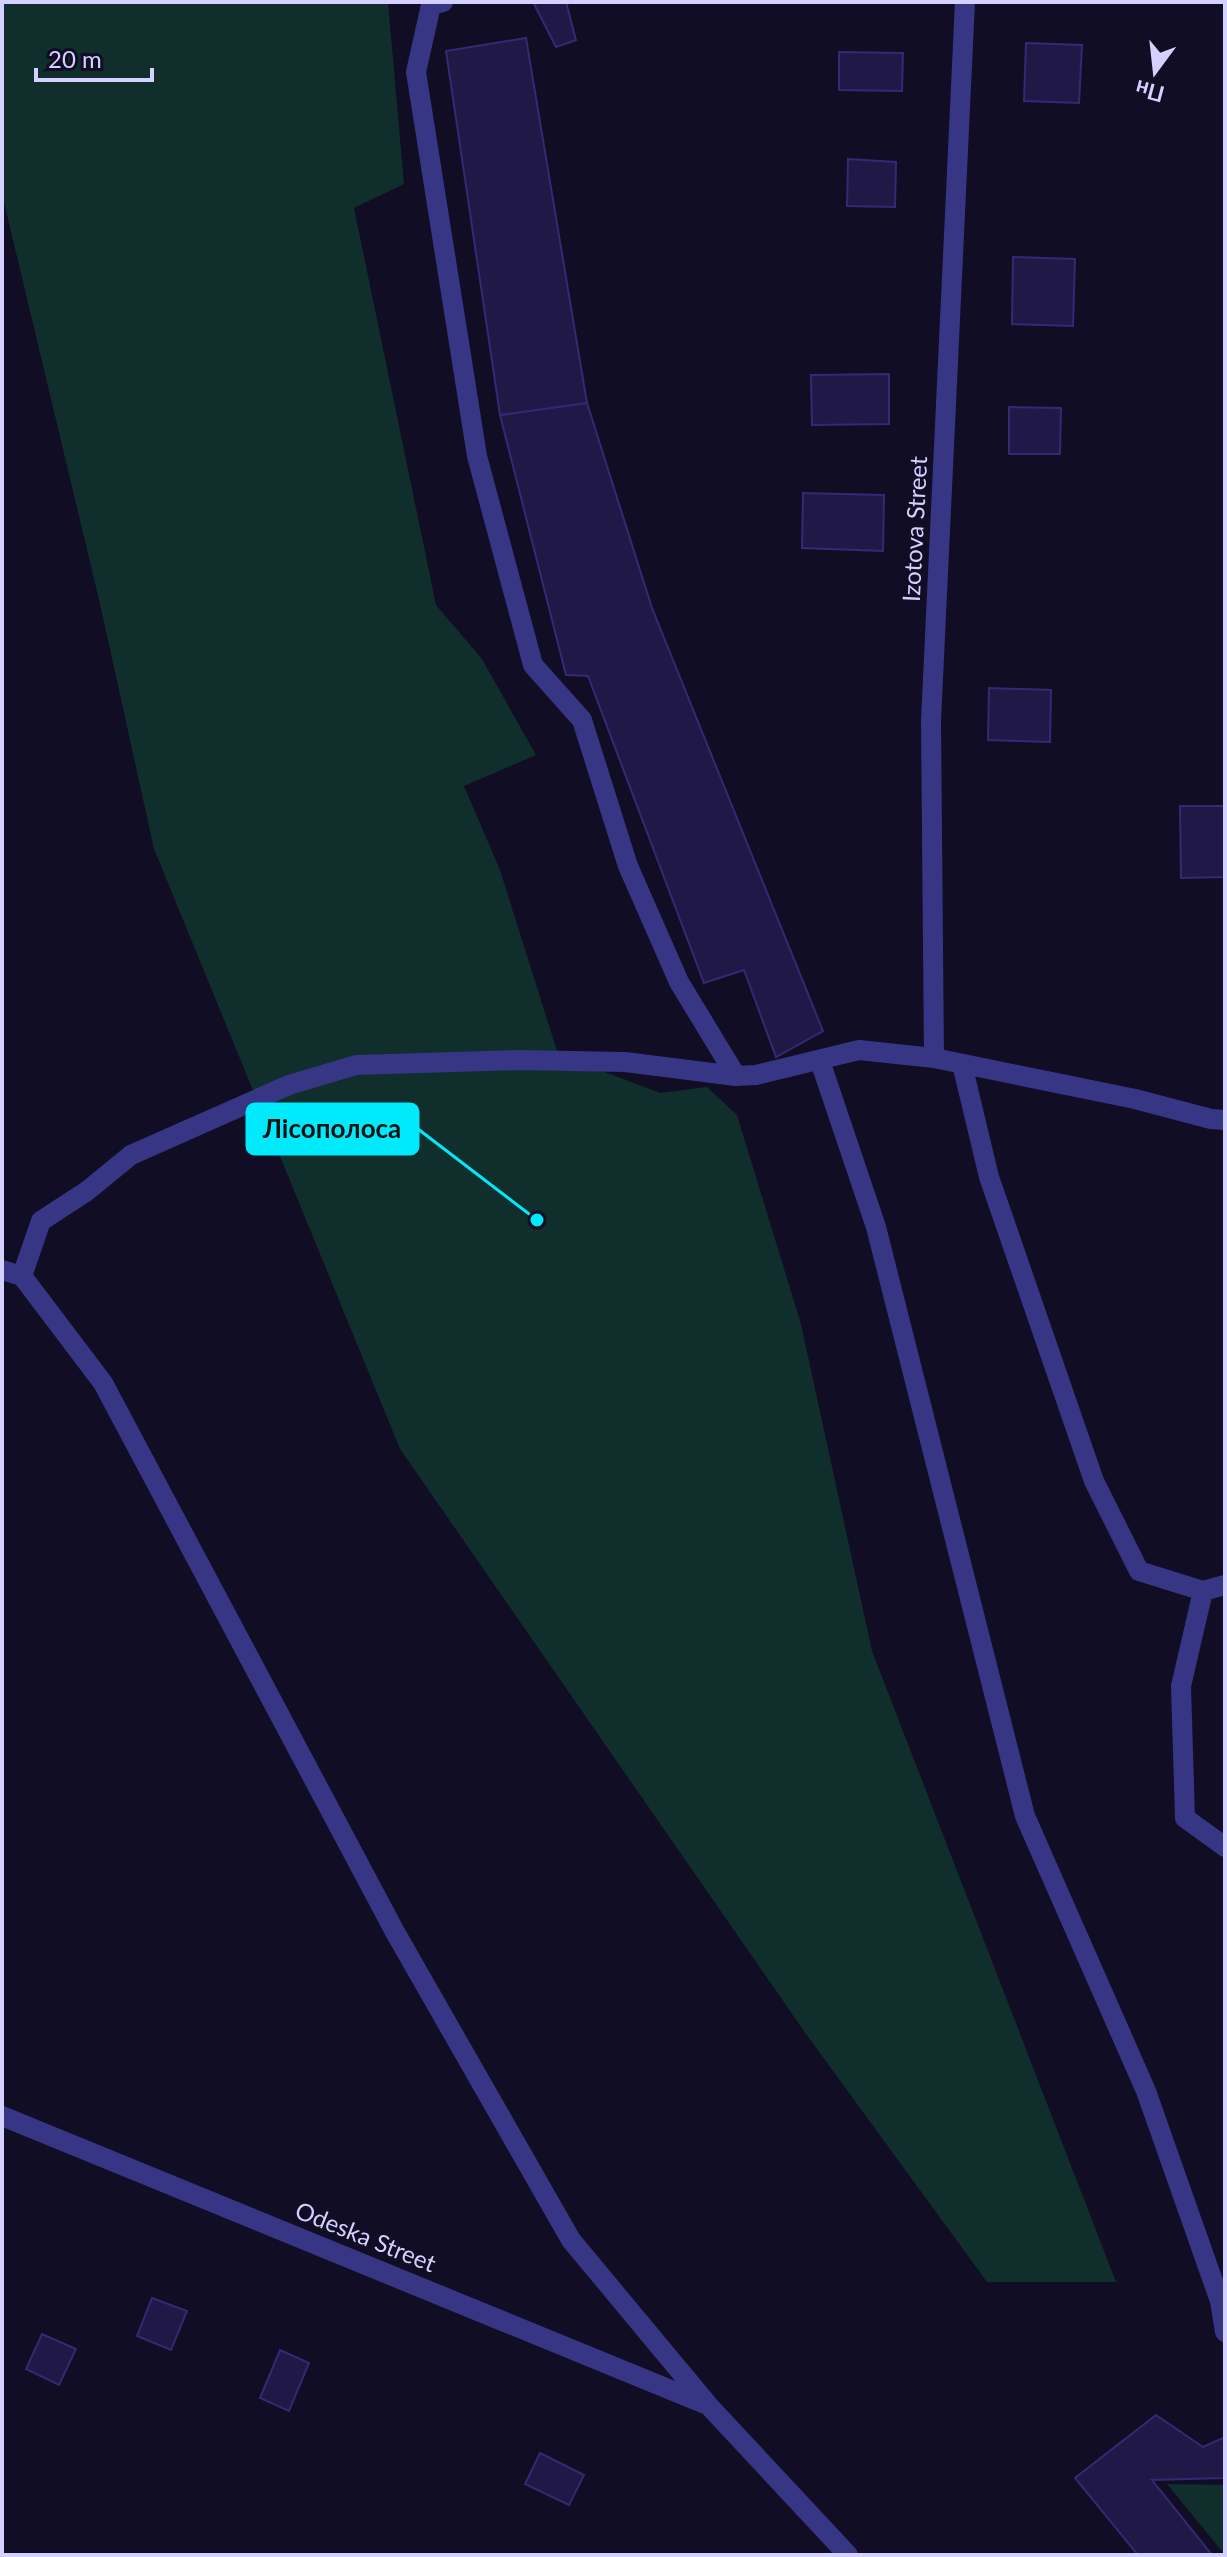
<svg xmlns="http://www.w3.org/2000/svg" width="1227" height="2557" font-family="Lato,sans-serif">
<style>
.green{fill:#102e2c}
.building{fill:#201846;stroke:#352973;stroke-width:2}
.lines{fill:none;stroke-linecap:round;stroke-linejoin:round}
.service{stroke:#363685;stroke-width:20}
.minor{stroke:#363685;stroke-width:20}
.labels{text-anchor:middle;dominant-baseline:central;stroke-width:8;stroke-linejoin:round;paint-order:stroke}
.street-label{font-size:24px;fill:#d4d0ff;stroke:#100d24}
.leader{fill:none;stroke:#00eafb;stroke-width:3}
.callout-dot{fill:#00eafb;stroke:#100d24;stroke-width:3}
.callout{fill:#00eafb;stroke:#00eafb;stroke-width:3}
.callout-label{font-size:26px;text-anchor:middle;font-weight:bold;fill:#111}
</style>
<rect width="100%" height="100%" fill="#100d24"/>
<path class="green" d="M2 2H388L404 184 354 208 436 605 482 659 536 755 464 786 500 870 558 1054 660 1093 707 1087 737 1115 801 1324 872 1651 1116 2282H987L806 2034 400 1449 154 849 100 604 2 194Z
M1167 2484 1225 2485V2555Z"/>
<path class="building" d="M533 2H566L576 40 556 47Z
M526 38 587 403 500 415 446 51Z
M1026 43 1082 45 1079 103 1024 101Z
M839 52 903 53 902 91 839 90Z
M848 159 896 162 895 207 847 206Z
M1013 257 1075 259 1073 326 1012 324Z
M889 374V424L812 425 811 375Z
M587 403 652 608 823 1031 776 1057 744 970 704 983 588 676 566 675 500 415Z
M1009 407 1061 408 1060 454H1009Z
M803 493 884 495 883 551 802 548Z
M989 688 1051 690 1050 742 988 740Z
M1180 806H1225V877L1181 878Z
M152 2298 187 2311 171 2350 137 2336Z
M42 2334 76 2349 59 2385 26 2369Z
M280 2350 309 2363 289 2411 260 2398Z
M1156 2415 1203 2447 1225 2437V2478L1152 2480 1212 2555H1138L1075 2478Z
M540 2453 584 2475 569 2505 525 2484Z"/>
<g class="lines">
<path class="service" d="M443 2 431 5 416 72 477 456 533 665 582 720 628 866 679 982 736 1076
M820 1061 876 1227 1025 1816 1146 2091 1220 2301 1225 2332
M962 1064 989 1177 1094 1481 1139 1571 1203 1591
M1225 1585 1203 1591 1181 1686 1185 1818 1225 1847"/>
<path class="minor" d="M934 1058 931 721 965 2
M2 1270 22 1276 103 1383 395 1932 571 2240 709 2406 848 2555
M22 1276 41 1221 87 1191 131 1155 289 1085 356 1065 519 1060 625 1062 736 1076 756 1075 859 1050 934 1058 1135 1099 1211 1119 1225 1120
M2 2116 705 2404"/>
</g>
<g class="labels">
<g class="street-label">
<text transform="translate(914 529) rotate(-87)">Izotova Street</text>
<text transform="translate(366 2236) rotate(22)">Odeska Street</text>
</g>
</g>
<path class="leader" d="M537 1220L418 1129"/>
<circle class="callout-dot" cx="537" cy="1220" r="8"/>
<rect class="callout" x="247" y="1104" width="171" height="50" rx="8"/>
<g class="callout-label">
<text x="332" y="1138">Лісополоса</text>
</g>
<rect width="1227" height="2557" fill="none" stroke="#d4d0ff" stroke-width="8"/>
<g transform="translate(1155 72) rotate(195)" stroke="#100d24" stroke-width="6" paint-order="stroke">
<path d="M0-6L14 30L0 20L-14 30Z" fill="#d4d0ff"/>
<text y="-12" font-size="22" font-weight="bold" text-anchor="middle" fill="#d4d0ff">Пн</text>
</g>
<path d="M36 68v12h116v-12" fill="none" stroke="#d4d0ff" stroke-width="4"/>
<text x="48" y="68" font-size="24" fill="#d4d0ff" stroke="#100d24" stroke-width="6" paint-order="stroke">20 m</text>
</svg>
